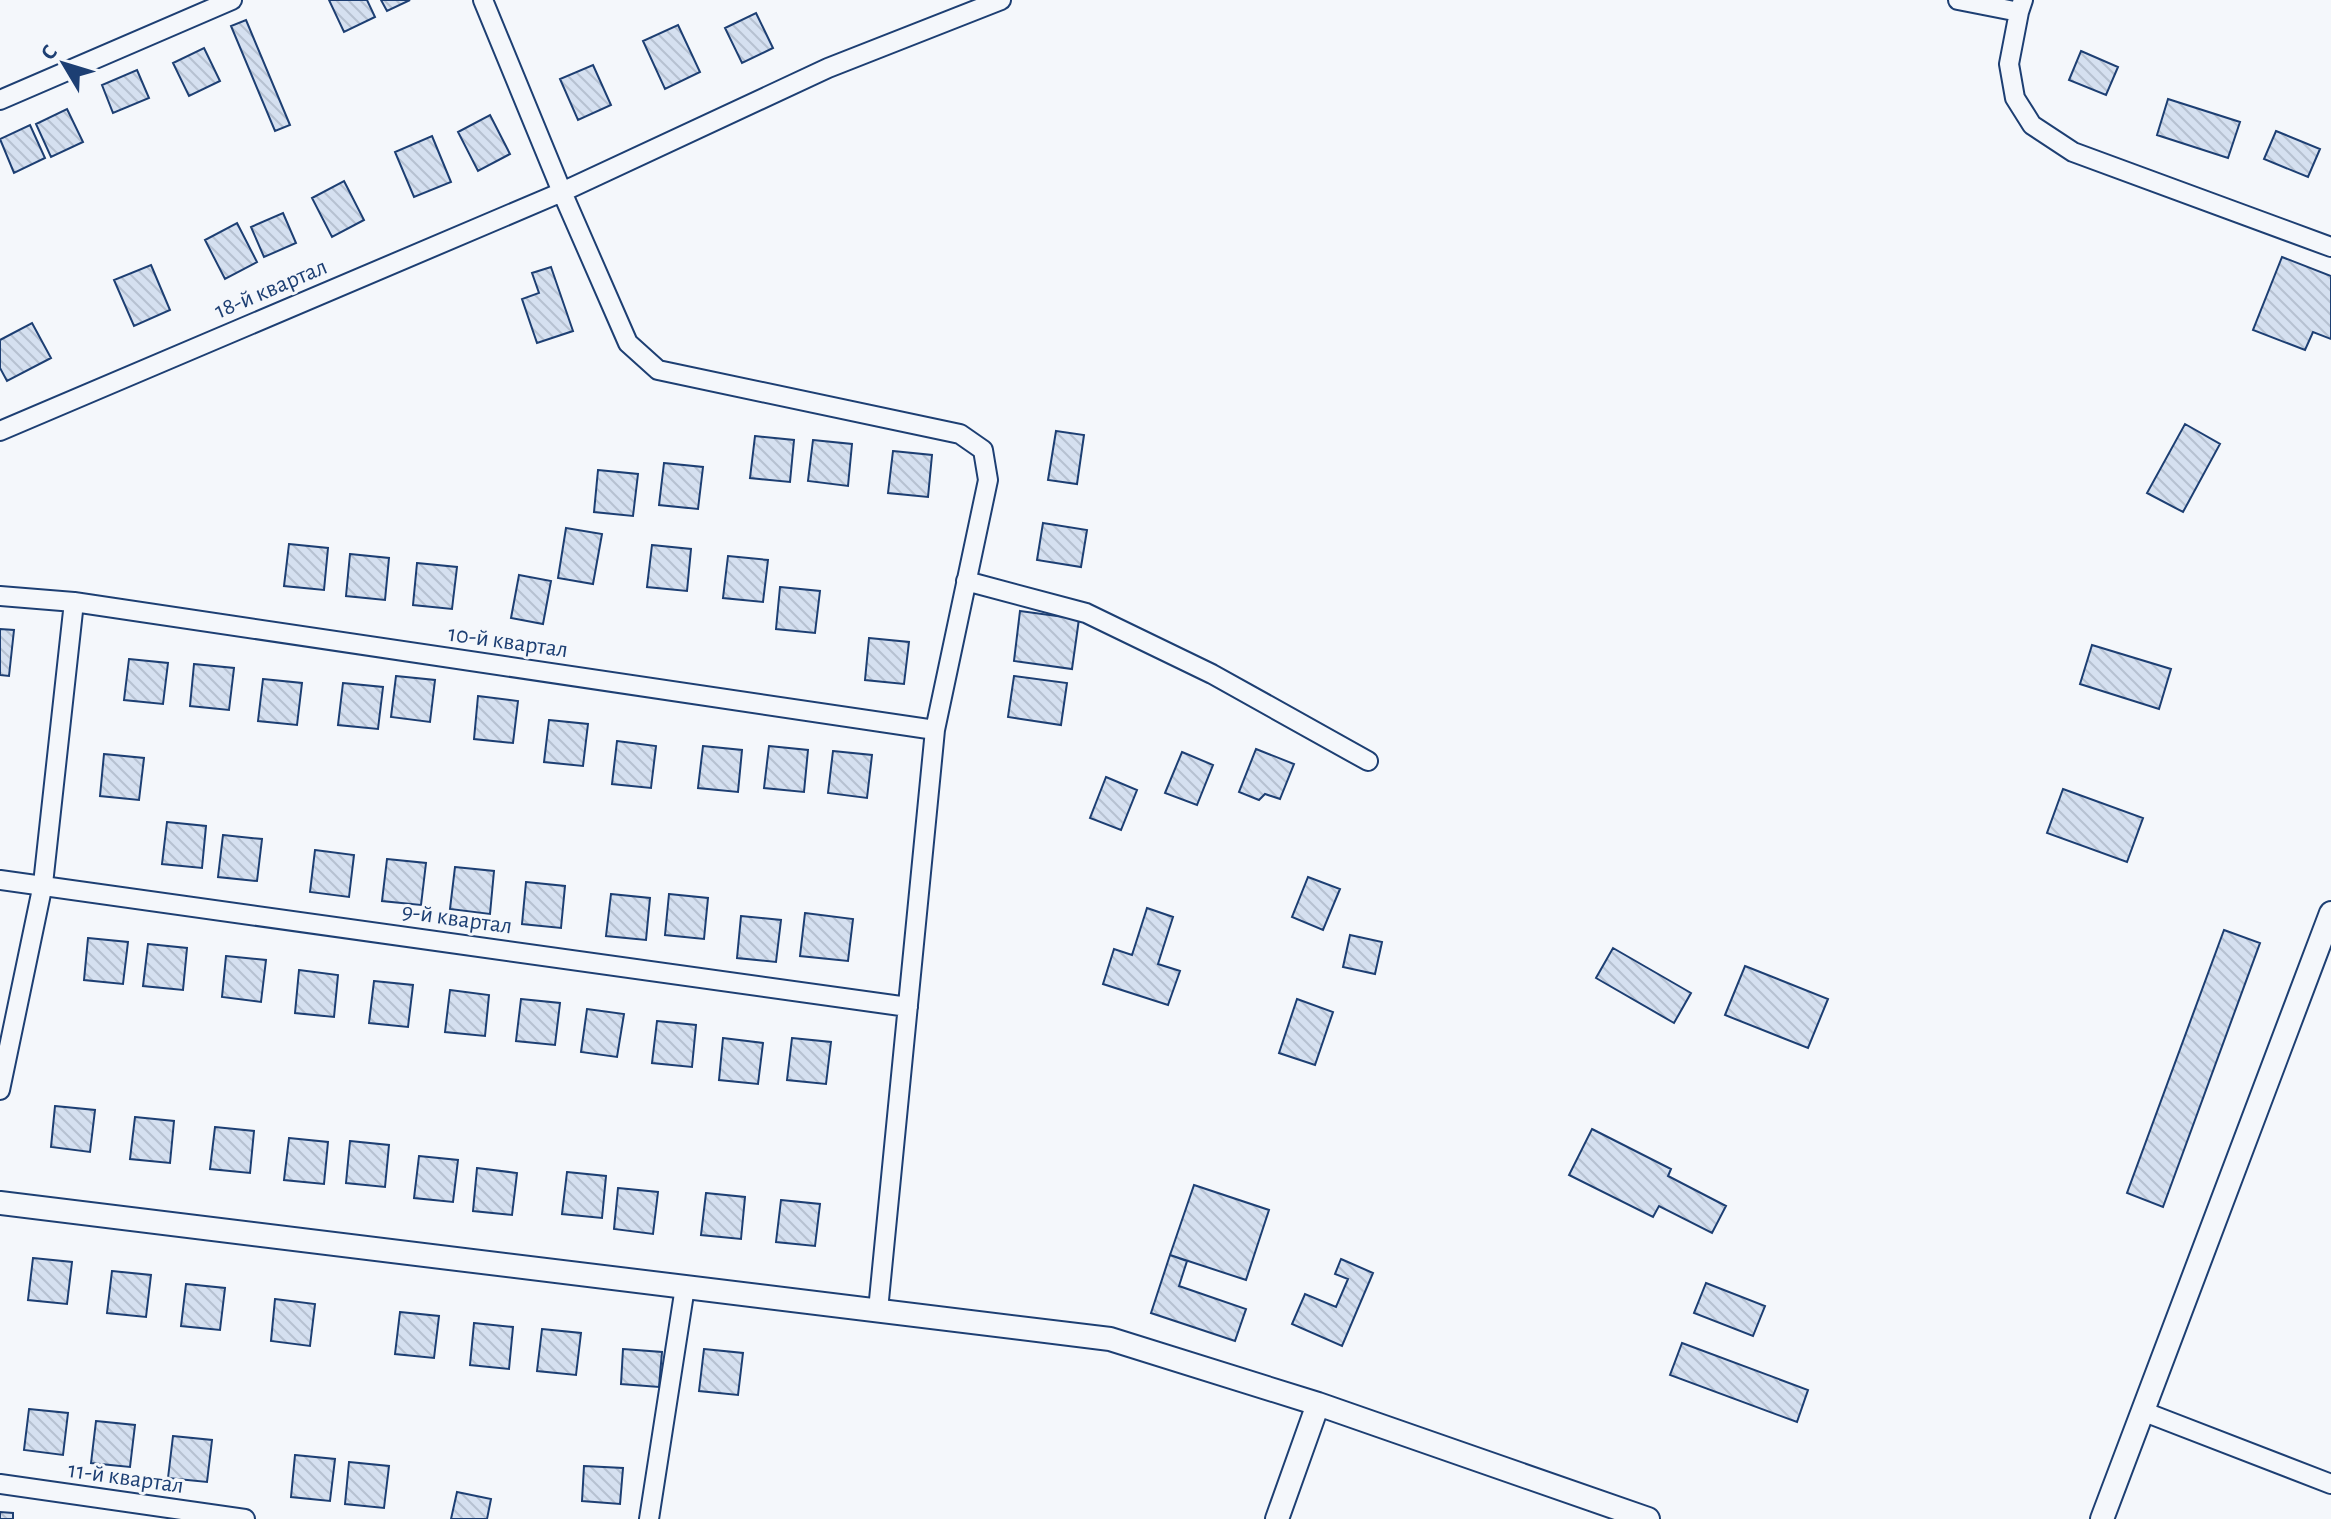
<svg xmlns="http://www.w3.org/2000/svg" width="2331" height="1519" font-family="'Alegreya Sans',sans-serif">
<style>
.building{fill:url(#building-back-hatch);stroke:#1d3f73;stroke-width:2}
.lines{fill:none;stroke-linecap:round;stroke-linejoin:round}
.minor-casing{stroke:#1d3f73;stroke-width:22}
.tertiary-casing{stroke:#1d3f73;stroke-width:26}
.minor{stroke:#f4f7fb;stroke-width:18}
.tertiary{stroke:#f4f7fb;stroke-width:22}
.labels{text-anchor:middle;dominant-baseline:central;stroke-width:6;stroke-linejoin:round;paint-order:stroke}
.street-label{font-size:24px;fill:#1d3f73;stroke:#f4f7fb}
</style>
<defs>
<pattern id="building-back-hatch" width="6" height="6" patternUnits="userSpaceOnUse" patternTransform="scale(2)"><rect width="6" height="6" fill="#d5e0f0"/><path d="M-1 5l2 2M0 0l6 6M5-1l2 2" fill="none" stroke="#b6c1d1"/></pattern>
</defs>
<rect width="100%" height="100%" fill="#f4f7fb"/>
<path class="building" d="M329 0H367L375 17 344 32Z
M381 0H410L387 11Z
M756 13 773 48 742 63 725 28Z
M246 20 290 125 275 131 231 26Z
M678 25 700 72 665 89 643 41Z
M204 48 220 81 189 96 173 63Z
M2081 51 2118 67 2106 95 2069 80Z
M593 65 611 105 578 120 560 79Z
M137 70 149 98 113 113 102 85Z
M2168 99 2240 122 2228 158 2157 135Z
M67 109 83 142 51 157 36 124Z
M490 115 510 154 478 171 458 132Z
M30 125 45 158 14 173 0 139Z
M2276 131 2320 149 2308 177 2264 159Z
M432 136 451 182 414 197 395 152Z
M344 181 364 220 332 237 312 198Z
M283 213 296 243 264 257 251 227Z
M237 223 257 262 225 279 205 240Z
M2282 257 2331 276V339L2313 332 2305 350 2253 330Z
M151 265 170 310 134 326 114 280Z
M551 267 573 331 537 343 522 299 539 293 532 273Z
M32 323 51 358 7 381 0 368V340Z
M2185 424 2220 444 2183 512 2147 493Z
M1056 431 1084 435 1077 484 1048 480Z
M755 436 794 440 790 482 750 478Z
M813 440 852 444 848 486 808 481Z
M893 451 932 455 928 497 888 493Z
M664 463 703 467 698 509 659 505Z
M598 470 638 474 633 516 594 512Z
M1043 523 1087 530 1081 567 1037 560Z
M566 528 602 534 593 584 558 578Z
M289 544 328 548 324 590 284 586Z
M652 545 691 549 687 591 647 587Z
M350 554 389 558 385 600 346 596Z
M728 556 768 560 763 602 723 598Z
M417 563 457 567 452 609 413 605Z
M519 575 551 581 543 624 511 618Z
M780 587 820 591 815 633 776 629Z
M1020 611 1079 619 1072 669 1014 661Z
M0 629 14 630 9 676 0 675Z
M869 638 909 642 904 684 865 680Z
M2092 645 2171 669 2159 709 2080 684Z
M129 659 168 663 163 704 124 700Z
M194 664 234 668 229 710 190 706Z
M396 676 435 680 430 722 391 717Z
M1014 676 1067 683 1061 725 1008 717Z
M263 679 302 683 297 725 258 721Z
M343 683 383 687 378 729 338 725Z
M478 696 518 701 513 743 474 739Z
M549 720 588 724 583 766 544 762Z
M617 741 656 746 651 788 612 784Z
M703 746 742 750 738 792 698 788Z
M769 746 808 750 804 792 764 788Z
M1256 749 1294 764 1280 799 1265 794 1259 800 1239 792Z
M833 751 872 755 867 798 828 793Z
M1182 752 1213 765 1197 805 1165 793Z
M104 754 144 758 139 800 100 796Z
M1106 777 1137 790 1121 830 1090 818Z
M2063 789 2143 818 2127 862 2047 833Z
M167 822 206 826 202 868 162 864Z
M223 835 262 839 257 881 218 877Z
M315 850 354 855 349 897 310 892Z
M387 859 426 863 421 905 382 901Z
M455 867 494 871 490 914 450 909Z
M1308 877 1340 889 1323 930 1292 917Z
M526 882 565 886 561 928 522 924Z
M611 894 650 898 646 940 606 936Z
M669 894 708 898 704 939 665 935Z
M1147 908 1173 917 1158 964 1180 971 1168 1005 1103 984 1114 949 1132 955Z
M805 913 853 919 848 961 800 956Z
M741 916 781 920 776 962 737 958Z
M2224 930 2260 943 2163 1207 2127 1193Z
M1350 935 1382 942 1375 974 1343 967Z
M88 938 128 942 123 984 84 980Z
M148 944 187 948 183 990 143 986Z
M1613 948 1691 993 1674 1023 1596 978Z
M226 956 266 960 261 1002 222 997Z
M1745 966 1828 999 1808 1048 1725 1015Z
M299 970 338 975 334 1017 295 1013Z
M374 981 413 985 408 1027 369 1023Z
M450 990 489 995 485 1036 445 1032Z
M521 999 560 1003 555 1045 516 1041Z
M1297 999 1333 1012 1315 1065 1279 1053Z
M587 1009 624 1014 617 1057 581 1052Z
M657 1021 696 1025 692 1067 652 1063Z
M723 1038 763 1043 758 1084 719 1080Z
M792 1038 831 1042 826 1084 787 1080Z
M55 1106 95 1110 90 1152 51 1147Z
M135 1117 174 1121 170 1163 130 1159Z
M215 1127 254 1131 250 1173 210 1169Z
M1592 1129 1671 1169 1668 1176 1726 1206 1712 1233 1659 1206 1653 1217 1569 1175Z
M289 1138 328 1142 324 1184 284 1180Z
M350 1141 389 1145 385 1187 346 1183Z
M419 1156 458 1160 453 1202 414 1198Z
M477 1168 517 1173 512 1215 473 1211Z
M567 1172 606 1176 602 1218 562 1214Z
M1194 1185 1269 1210 1246 1280 1170 1255Z
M618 1188 658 1192 653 1234 614 1229Z
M706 1193 745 1197 741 1239 701 1235Z
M781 1200 820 1204 815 1246 776 1242Z
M1170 1255 1187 1261 1179 1286 1246 1309 1235 1341 1151 1313Z
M33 1258 72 1262 67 1304 28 1300Z
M1341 1259 1373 1273 1342 1346 1292 1324 1305 1294 1336 1307 1348 1279 1335 1274Z
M112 1271 151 1275 146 1317 107 1313Z
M1706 1283 1765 1306 1753 1336 1694 1313Z
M186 1284 225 1288 220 1330 181 1326Z
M275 1299 315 1304 310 1346 271 1341Z
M400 1312 439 1316 434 1358 395 1354Z
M474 1323 513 1327 509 1369 470 1365Z
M542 1329 581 1333 576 1375 537 1371Z
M1682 1343 1808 1390 1797 1422 1670 1375Z
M623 1349 662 1352 659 1387 621 1384Z
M704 1349 743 1353 738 1395 699 1391Z
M29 1409 68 1413 63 1455 24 1450Z
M96 1421 135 1425 130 1467 91 1463Z
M173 1436 212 1440 207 1482 168 1478Z
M295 1455 335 1459 330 1501 291 1497Z
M349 1462 389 1466 384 1508 345 1504Z
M584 1466 623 1468 620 1504 582 1501Z
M457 1492 491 1499 487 1519H451Z
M0 1512 13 1513V1519H0Z"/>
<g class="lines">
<g class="minor-casing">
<path id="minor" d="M483 0 562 192 628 343 658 370 960 434 983 450 988 480 935 730 878 1310
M1958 0 2019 12 2023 0
M2019 12 2009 64 2015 98 2032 125 2073 152 2331 247
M0 100 232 0
M0 431 562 192 828 68 1001 0
M966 581 1086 613 1212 674 1368 761
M0 596 74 602 935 730
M0 880 908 1007
M0 1090 43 884 74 602
M2142 1411 2331 1484
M0 1484 245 1519
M649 1519 685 1287"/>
</g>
<g class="tertiary-casing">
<path id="tertiary" d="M0 1203 1110 1339 1318 1404 1648 1519
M1277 1519 1318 1404
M2102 1519 2331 913"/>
</g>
<use href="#minor" class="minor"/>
<use href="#tertiary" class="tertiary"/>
</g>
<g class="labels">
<g class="street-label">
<text transform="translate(271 289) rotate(-23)">18-й квартал</text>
<text transform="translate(508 642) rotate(8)">10-й квартал</text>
<text transform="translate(457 919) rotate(8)">9-й квартал</text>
<text transform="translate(126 1478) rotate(8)">11-й квартал</text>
</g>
</g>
<g transform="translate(64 64) rotate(308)" stroke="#f4f7fb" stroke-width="6" paint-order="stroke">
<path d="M0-6L14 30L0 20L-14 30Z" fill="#1d3f73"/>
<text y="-12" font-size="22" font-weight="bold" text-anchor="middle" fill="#1d3f73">С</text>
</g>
</svg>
